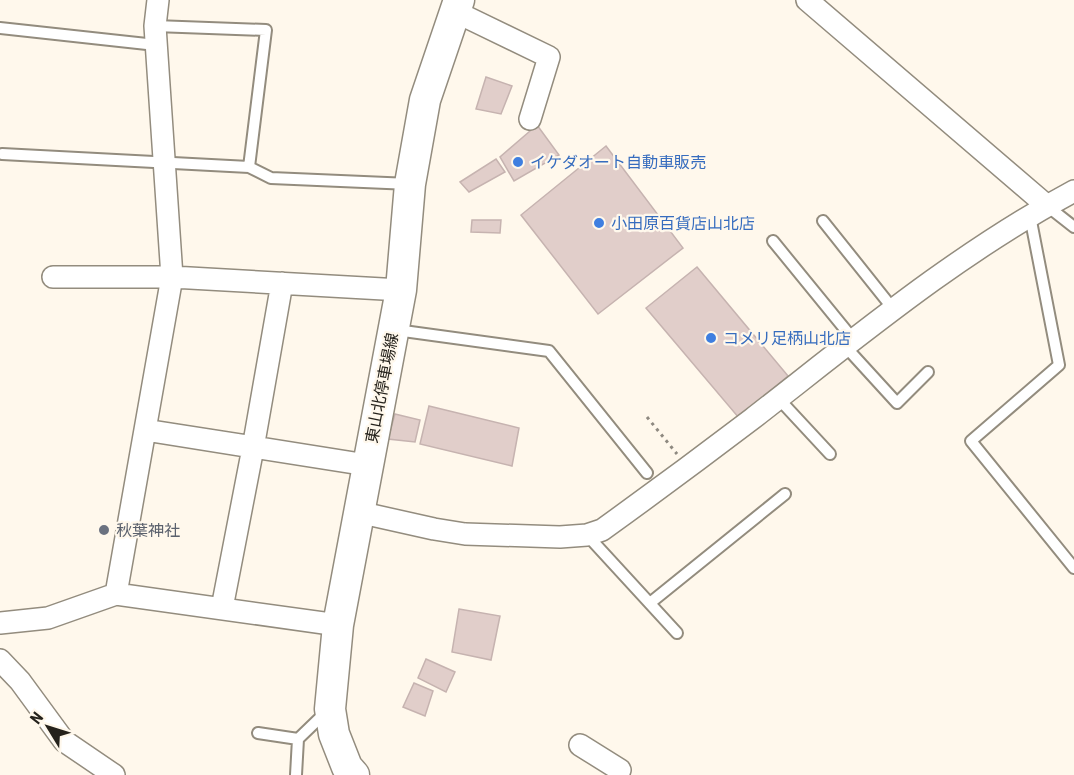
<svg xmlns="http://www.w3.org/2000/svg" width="1074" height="775" font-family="'Roboto Condensed','Noto Sans JP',sans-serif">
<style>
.building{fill:#e1ceca;stroke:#c6b3b0;stroke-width:1.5}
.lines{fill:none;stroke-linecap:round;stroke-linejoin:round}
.service-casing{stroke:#938c7e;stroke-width:14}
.minor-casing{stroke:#938c7e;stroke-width:24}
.secondary-casing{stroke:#938c7e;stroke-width:33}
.path{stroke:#8e8980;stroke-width:3;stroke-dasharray:3 4.5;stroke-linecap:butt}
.service{stroke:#fff;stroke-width:10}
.minor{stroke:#fff;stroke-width:21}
.secondary{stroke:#fff;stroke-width:30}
.shop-dot{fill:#3f7fe0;stroke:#fff8ec;stroke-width:2}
.worship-dot{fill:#6b7280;stroke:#fff8ec;stroke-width:2}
.labels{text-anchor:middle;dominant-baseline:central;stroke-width:4.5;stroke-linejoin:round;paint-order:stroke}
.shop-label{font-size:16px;fill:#366cbe;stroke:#fff8ec;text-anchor:start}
.street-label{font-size:16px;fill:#25221c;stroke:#fff8ec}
.worship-label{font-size:16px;fill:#5b616d;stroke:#fff8ec;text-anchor:start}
</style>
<rect width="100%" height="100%" fill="#fff8ec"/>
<path class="building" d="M486 77 512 86 501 114 476 109Z
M537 125 559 155 514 181 500 157Z
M606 146 683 248 598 314 521 215Z
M496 159 505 172 469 192 460 182Z
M472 220H501L500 233 471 232Z
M697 267 788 376 739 418 646 308Z
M429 406 519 428 512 466 420 444Z
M395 414 420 420 415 442 388 439Z
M459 609 500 616 491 660 452 652Z
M426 659 455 672 446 692 418 678Z
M414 683 433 691 425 716 403 707Z"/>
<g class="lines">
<g class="service-casing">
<path id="service" d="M155 26 266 30 249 167
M0 28 156 45
M2 154 249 167 271 178 410 184
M1046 205 1074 227
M1030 216 1059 365 971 441 1074 568
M823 221 894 310
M773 241 853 339
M396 330 549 351 647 473
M844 345 897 403 928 372
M778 398 830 454
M587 535 677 633
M650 603 785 494
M258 733 298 739
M296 775 298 739 326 712"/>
</g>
<g class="minor-casing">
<path id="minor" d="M807 0 1046 205
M454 11 549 57 530 119
M53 277H172L401 290
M145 430 367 465
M358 512 434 529 465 534 560 537 587 535 602 530C652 494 702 457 752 419 855 339 958 253 1074 191
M116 594 172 277 155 26 158 0
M222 608 253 448 282 283
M0 623 48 618 116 594 338 625
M0 660 20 681 64 741 114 775
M580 745 620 770 617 775"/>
</g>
<g class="secondary-casing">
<path id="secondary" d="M354 775 347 767 334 734 330 709 338 625 401 290 410 184 425 100 459 0"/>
</g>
<path class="path" d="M647 417 677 454"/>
<use href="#service" class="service"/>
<use href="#minor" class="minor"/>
<use href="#secondary" class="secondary"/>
</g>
<g class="shop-dot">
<circle cx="518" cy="162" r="6"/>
<circle cx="599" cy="223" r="6"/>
<circle cx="711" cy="338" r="6"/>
</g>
<circle class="worship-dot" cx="104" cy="530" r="6"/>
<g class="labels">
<g class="shop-label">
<text x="530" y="162">イケダオート自動車販売</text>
<text x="611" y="223">小田原百貨店山北店</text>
<text x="723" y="338">コメリ足柄山北店</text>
</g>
<g class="street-label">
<text transform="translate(382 388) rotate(-79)">東山北停車場線</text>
</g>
<g class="worship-label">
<text x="116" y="530">秋葉神社</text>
</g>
</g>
<g transform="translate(48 727) rotate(308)" stroke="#fff8ec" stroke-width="4.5" paint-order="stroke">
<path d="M0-4.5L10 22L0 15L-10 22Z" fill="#25221c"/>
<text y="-9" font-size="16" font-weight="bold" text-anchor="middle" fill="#25221c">N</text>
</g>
</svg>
